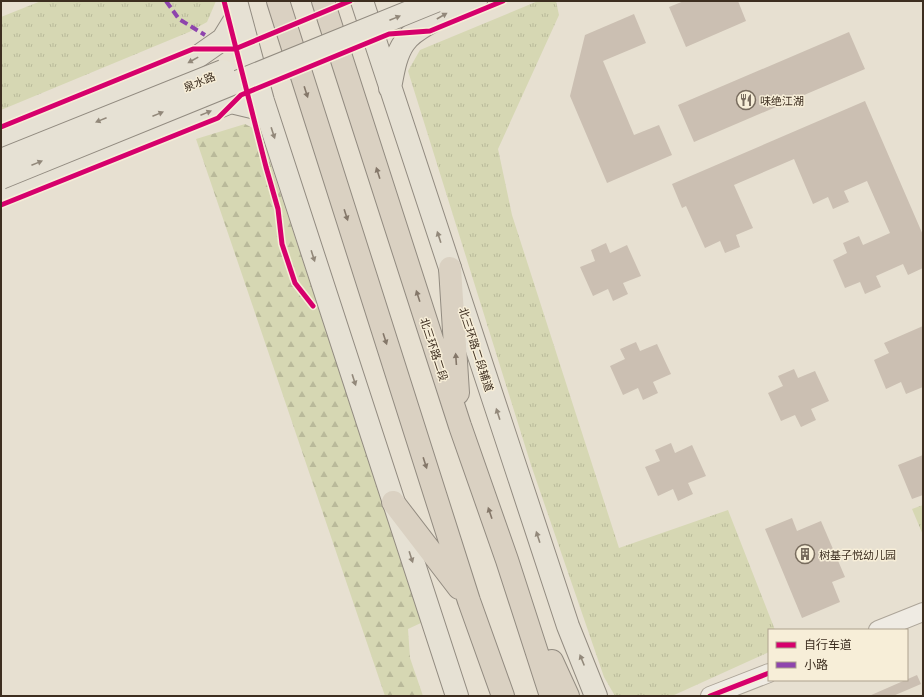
<svg xmlns="http://www.w3.org/2000/svg" width="924" height="697" font-family="Literata,'Noto Sans SC',serif">
<style>
.grass{fill:url(#grass-tufts)}
.forest{fill:url(#forest-firs)}
.building{fill:#cbbfb2}
.lines{fill:none;stroke-linecap:round;stroke-linejoin:round}
.minor-casing{stroke:#ada599;stroke-width:20}
.major-casing{stroke:#928b80;stroke-width:24}
.highway-casing{stroke:#928b80;stroke-width:24}
.minor{stroke:#efebe3;stroke-width:18}
.major{stroke:#e6e1d4;stroke-width:22}
.highway{stroke:#dad1c2;stroke-width:22}
.major-bridge-casing{stroke:#928b80;stroke-width:24;stroke-linecap:butt}
.major-bridge{stroke:#e6e1d4;stroke-width:22}
.quiet{stroke:#8e44ad;stroke-width:4;stroke-dasharray:8 4;stroke-linecap:butt}
.cycleway-casing{stroke:#f7eed8;stroke-width:8}
.cycleway{stroke:#d6006c;stroke-width:5}
.oneway{fill:#92887a}
.oneway2{fill:#847769}
.labels{text-anchor:middle;dominant-baseline:central;stroke-width:3;stroke-linejoin:round;paint-order:stroke}
.street-label{font-size:11px;fill:#3d2e20;stroke:#f7eed8}
.poi-label{font-size:11px;fill:#3d2e20;stroke:#f7eed8;text-anchor:start}
</style>
<defs>
<pattern id="grass-tufts" width="24" height="20" patternUnits="userSpaceOnUse"><rect width="24" height="20" fill="#d6d7b3"/><path d="M3 7l-1-3M5 7V3M7 7l1-3M15 17l-1-3M17 17v-4M19 17l1-3" fill="none" stroke="#b9b99a"/></pattern>
<pattern id="forest-firs" width="22" height="20" patternUnits="userSpaceOnUse"><rect width="22" height="20" fill="#d6d7b3"/><path d="M5 1l3.5 6h-7zM16 11l3.5 6h-7z" fill="#b9b99a"/></pattern>
</defs>
<rect width="100%" height="100%" fill="#e7e0d1"/>
<path class="grass" d="M41 1H216L207 22 189 32 1 110V17Z
M538 1H556L559 15 498 149 512 215 619 548 728 510 775 630H769V652L672 696H615L604 677 531 465 408 71 420 50Z
M923 505V535L912 509Z"/>
<path class="forest" d="M245 124 260 132 423 622 408 629 410 658 423 696H385L196 139Z"/>
<path class="building" d="M684 1H738L746 21 686 47 669 7Z
M634 14 646 43 603 61 634 135 659 125 672 155 607 183 570 96 585 35Z
M849 32 865 69 694 142 678 105Z
M865 101 923 235V268L908 275 903 264 876 276 881 287 865 294 860 282 845 288 833 260 847 253 843 243 859 236 863 245 890 233 867 181 844 191 849 202 833 209 828 197 813 204 794 159 734 185 753 228 736 235 740 247 725 253 720 241 705 248 686 206 682 208 672 184Z
M606 243 610 253 627 245 641 276 623 283 628 294 613 301 608 289 593 296 580 267 595 261 591 250Z
M923 326V387L906 394 901 382 886 389 874 360 889 353 884 343Z
M636 342 640 351 657 344 671 374 653 382 658 393 643 400 638 388 623 395 610 366 625 359 620 349Z
M794 369 798 378 815 371 829 401 811 409 816 420 801 427 795 415 781 421 768 393 783 386 778 376Z
M671 443 675 453 692 445 706 476 688 483 693 494 678 501 673 489 658 496 645 467 660 461 655 450Z
M923 455V495L912 499 898 465Z
M792 518 797 531 821 521 845 577 832 582 840 602 802 618 765 529Z
M917 675 921 684 893 696H869Z"/>
<g class="lines">
<g class="minor-casing">
<path id="minor" d="M878 630 923 612
M710 696 769 673"/>
</g>
<g class="major-casing">
<path id="major" d="M236 1 263 101 457 696
M362 1 568 626 596 696
M390 88C393 73 395 56 404 43 415 26 457 9 476 1
M1 143 193 60 223 39 239 13
M1 196 231 102 252 107 267 113"/>
</g>
<g class="highway-casing">
<path id="highway" d="M278 1 469 601 503 696
M323 1 460 426 507 560 551 696
M450 268 458 393
M393 502 459 588
M552 661 568 696"/>
</g>
<use href="#minor" class="minor"/>
<use href="#major" class="major"/>
<use href="#highway" class="highway"/>
<g class="major-bridge-casing">
<path id="major-bridge" d="M1 160 223 71
M1 178 436 1"/>
</g>
<use href="#major-bridge" class="major-bridge"/>
<path class="quiet" d="M166 1 179 19 205 35"/>
<g class="cycleway-casing">
<path id="cycleway" d="M224 1 266 167 278 209 282 244 295 283 313 306
M1 127 193 49H235L350 1
M1 205 218 118 241 95 389 34 430 31 503 1
M710 696 769 673"/>
</g>
<use href="#cycleway" class="cycleway"/>
</g>
<defs><path id="oneway-solid" d="M-6-.8H1V-3.2L6.5 0L1 3.2V.8H-6Z"/></defs>
<g class="oneway">
<use href="#oneway-solid" transform="translate(442 16) rotate(-30)"/>
<use href="#oneway-solid" transform="translate(395 18) rotate(-22)"/>
<use href="#oneway-solid" transform="translate(193 60) rotate(151)"/>
<use href="#oneway-solid" transform="translate(206 113) rotate(-22)"/>
<use href="#oneway-solid" transform="translate(158 114) rotate(-22)"/>
<use href="#oneway-solid" transform="translate(101 120) rotate(158)"/>
<use href="#oneway-solid" transform="translate(273 133) rotate(72)"/>
<use href="#oneway-solid" transform="translate(37 163) rotate(-22)"/>
<use href="#oneway-solid" transform="translate(439 237) rotate(-108)"/>
<use href="#oneway-solid" transform="translate(313 256) rotate(72)"/>
<use href="#oneway-solid" transform="translate(354 380) rotate(72)"/>
<use href="#oneway-solid" transform="translate(498 414) rotate(-108)"/>
<use href="#oneway-solid" transform="translate(538 537) rotate(-108)"/>
<use href="#oneway-solid" transform="translate(411 557) rotate(72)"/>
<use href="#oneway-solid" transform="translate(582 660) rotate(-112)"/>
</g>
<g class="oneway2">
<use href="#oneway-solid" transform="translate(306 92) rotate(72)"/>
<use href="#oneway-solid" transform="translate(378 173) rotate(-108)"/>
<use href="#oneway-solid" transform="translate(346 215) rotate(72)"/>
<use href="#oneway-solid" transform="translate(418 296) rotate(-108)"/>
<use href="#oneway-solid" transform="translate(385 339) rotate(72)"/>
<use href="#oneway-solid" transform="translate(456 359) rotate(-94)"/>
<use href="#oneway-solid" transform="translate(425 463) rotate(72)"/>
<use href="#oneway-solid" transform="translate(490 513) rotate(-109)"/>
</g>
<defs>
<g id="restaurant-ring" transform="scale(1)"><circle r="9.5" fill="#f7eed8" stroke="#786c5e" stroke-width="1.5"/><path d="M-5-6h1v4h1v-4h1v4h1v-4h1v5L-1.5 .5V6h-2V.5L-5-1ZM5-6V6H3V1.5H1.5Q1.5-4 5-6Z" fill="#786c5e"/></g>
<g id="building-ring" transform="scale(1)"><circle r="9.5" fill="#f7eed8" stroke="#786c5e" stroke-width="1.5"/><path d="M-4-6H4V6H1V3H-1V6H-4ZM-2.5-4.3h1.7v1.8h-1.7ZM.8-4.3h1.7v1.8H.8ZM-2.5-1h1.7V.8h-1.7ZM.8-1h1.7V.8H.8Z" fill="#786c5e"/></g>
</defs>
<g fill-rule="evenodd">
<use href="#restaurant-ring" x="746" y="100"/>
<use href="#building-ring" x="805" y="554"/>
</g>
<g class="labels">
<g class="street-label">
<text transform="translate(199 81) rotate(-22)">泉水路</text>
<text transform="translate(435 349) rotate(72)">北三环路二段</text>
<text transform="translate(477 349) rotate(72)">北三环路二段辅道</text>
</g>
<g class="poi-label">
<text x="760" y="100">味绝江湖</text>
<text x="819" y="554">树基子悦幼儿园</text>
</g>
</g>
<rect width="924" height="697" fill="none" stroke="#3d2e20" stroke-width="4"/>
<rect x="768" y="629" width="140" height="52" fill="#f7eed8" stroke="#ada18e"/>
<rect x="776" y="642" width="20" height="6" fill="#d6006c" stroke="#ada18e"/>
<text x="804" y="649" font-size="12" fill="#3d2e20">自行车道</text>
<rect x="776" y="662" width="20" height="6" fill="#8e44ad" stroke="#ada18e"/>
<text x="804" y="669" font-size="12" fill="#3d2e20">小路</text>
</svg>
